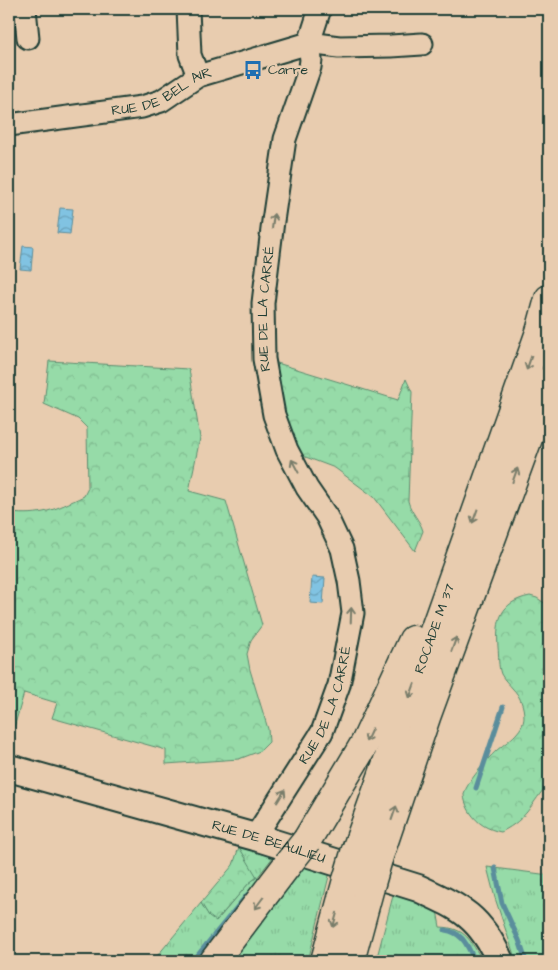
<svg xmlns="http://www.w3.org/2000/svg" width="558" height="970" font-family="'Architects Daughter',sans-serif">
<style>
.grass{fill:url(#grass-tufts);stroke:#5a8c6e}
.forest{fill:url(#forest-crowns);stroke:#5a8c6e}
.water{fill:url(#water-waves);stroke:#5a8d9c}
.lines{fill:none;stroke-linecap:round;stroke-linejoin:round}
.stream{stroke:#5a8d9c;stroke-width:5}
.minor-casing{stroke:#1f3d34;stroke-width:25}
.tertiary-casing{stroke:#1f3d34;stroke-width:30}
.trunk-casing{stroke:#1f3d34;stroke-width:31}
.minor{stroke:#e8ccaf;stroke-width:21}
.tertiary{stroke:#e8ccaf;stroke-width:26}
.trunk{stroke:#e8ccaf;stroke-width:28}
.trunk-bridge-casing{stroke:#1f3d34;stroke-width:31;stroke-linecap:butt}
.trunk-bridge{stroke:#e8ccaf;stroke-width:28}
.oneway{stroke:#797d6b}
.labels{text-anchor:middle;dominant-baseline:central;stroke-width:5;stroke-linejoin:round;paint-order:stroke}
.poi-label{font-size:14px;fill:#1f3d34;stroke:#e8ccaf;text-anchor:start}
.street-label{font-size:14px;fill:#1f3d34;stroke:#e8ccaf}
</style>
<defs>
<pattern id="grass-tufts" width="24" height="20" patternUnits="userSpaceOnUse" patternTransform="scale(1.25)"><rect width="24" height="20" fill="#96dba8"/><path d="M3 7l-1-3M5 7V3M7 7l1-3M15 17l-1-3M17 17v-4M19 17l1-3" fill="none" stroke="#81bd91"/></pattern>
<pattern id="forest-crowns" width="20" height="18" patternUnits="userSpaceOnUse" patternTransform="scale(1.25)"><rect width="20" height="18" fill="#96dba8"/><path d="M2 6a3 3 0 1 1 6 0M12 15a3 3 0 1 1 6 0" fill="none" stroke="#81bd91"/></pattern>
<pattern id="water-waves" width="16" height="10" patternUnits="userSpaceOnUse" patternTransform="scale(1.25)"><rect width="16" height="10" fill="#81c3e2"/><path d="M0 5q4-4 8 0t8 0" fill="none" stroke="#69a0b8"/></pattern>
</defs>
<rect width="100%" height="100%" fill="#e8ccaf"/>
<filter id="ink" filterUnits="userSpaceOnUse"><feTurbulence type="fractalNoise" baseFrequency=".02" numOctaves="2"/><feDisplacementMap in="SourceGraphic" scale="10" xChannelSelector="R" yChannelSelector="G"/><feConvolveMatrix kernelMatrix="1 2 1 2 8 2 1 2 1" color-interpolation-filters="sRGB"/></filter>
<g filter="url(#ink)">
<path class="grass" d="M239 847 273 857 257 878 261 882 200 961H153L201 903 209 916 219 918 249 883 256 878Z
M303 866 330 872 308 961H221Z
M487 867 549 875V961H516L495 898Z
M394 892 437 910 440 927C467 928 470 941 483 961H376Z"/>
<path class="forest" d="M264 359 398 400 406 379 412 392 408 501C411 513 420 520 423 531L415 551 374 497 335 468 287 450Z
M49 361 189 369 200 438 189 491 226 501 262 625 251 640 247 654 250 670 268 729 269 742 260 751 239 759 166 764V750L52 718 57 703 24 693 9 745V513C43 516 54 510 84 496L88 488 87 428 78 419 44 404Z
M530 596 537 598 549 606V783C530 804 529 818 501 832 487 829 478 824 470 812 467 807 464 800 464 794 466 784 487 759 496 751 506 742 524 732 524 717 524 706 520 696 513 689 509 684 504 680 501 674 498 666 499 656 498 647 496 620 500 602 530 596Z
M239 847 257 877 249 883 216 921 209 916 201 903 233 865Z"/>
<path class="water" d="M60 208 73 209 70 234 57 233Z
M23 246 33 247 31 270 20 269Z
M312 577 325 578 323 604 310 603Z"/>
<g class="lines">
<path class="stream" d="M476 788 503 707
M495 868 502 903 519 940 526 961
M445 930C464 933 467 946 475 961
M193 961 247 895"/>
<g class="minor-casing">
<g id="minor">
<path d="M25 9 28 38"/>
<path d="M188 9 190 55 198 76"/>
<path id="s1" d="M9 125 142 107 161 101 198 76 309 43 339 47 391 46 422 44"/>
<path id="s2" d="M255 837 322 732 339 685 353 613 349 581 342 549 327 517 307 488 287 450 274 415 264 359 263 303 273 221 285 139 310 67 311 60 309 43 320 9"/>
</g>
</g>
<g class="tertiary-casing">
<g id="tertiary">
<path id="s3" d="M9 768 255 837 418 888C461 908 480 916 500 961"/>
</g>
</g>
<g class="trunk-casing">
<g id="trunk">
<path d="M307 840 365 743 413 640"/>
<path id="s4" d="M355 853 476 513 540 332 549 299"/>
<path d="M378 859 426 717 549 381"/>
<path d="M214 961 288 864"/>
<path d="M325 961 347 880"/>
<path d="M350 961 370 887"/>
</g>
</g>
<use href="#minor" class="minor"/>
<use href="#tertiary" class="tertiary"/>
<use href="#trunk" class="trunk"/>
<g class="trunk-bridge-casing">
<path id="trunk-bridge" d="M288 864 307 840
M347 880 355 853
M370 887 378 859"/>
</g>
<use href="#trunk-bridge" class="trunk-bridge"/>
</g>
<defs><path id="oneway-shaft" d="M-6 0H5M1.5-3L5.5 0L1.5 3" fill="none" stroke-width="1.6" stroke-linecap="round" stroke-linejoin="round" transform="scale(1.25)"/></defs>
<g class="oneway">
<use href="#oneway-shaft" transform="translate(273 221) rotate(-83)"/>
<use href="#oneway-shaft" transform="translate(529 363) rotate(109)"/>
<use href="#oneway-shaft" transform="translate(295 466) rotate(-118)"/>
<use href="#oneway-shaft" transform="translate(515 475) rotate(-70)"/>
<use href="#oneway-shaft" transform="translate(475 516) rotate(110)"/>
<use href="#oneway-shaft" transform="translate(351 615) rotate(-88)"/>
<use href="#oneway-shaft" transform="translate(454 644) rotate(-70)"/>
<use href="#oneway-shaft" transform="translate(412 691) rotate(110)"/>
<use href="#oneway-shaft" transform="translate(369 735) rotate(115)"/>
<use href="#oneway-shaft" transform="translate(281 796) rotate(-58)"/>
<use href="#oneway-shaft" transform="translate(394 813) rotate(-71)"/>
<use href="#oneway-shaft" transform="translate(259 903) rotate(127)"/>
<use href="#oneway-shaft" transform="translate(335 920) rotate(106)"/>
</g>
</g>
<defs>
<g id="bus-bare" transform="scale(1.5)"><path d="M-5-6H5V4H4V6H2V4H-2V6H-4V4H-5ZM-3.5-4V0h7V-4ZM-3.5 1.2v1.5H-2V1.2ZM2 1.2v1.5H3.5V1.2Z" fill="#1f6fb2" stroke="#e8ccaf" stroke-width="2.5" paint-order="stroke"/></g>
</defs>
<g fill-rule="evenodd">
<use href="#bus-bare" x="253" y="70"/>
</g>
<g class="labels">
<g class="poi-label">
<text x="268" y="70">Carre</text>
</g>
<g class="street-label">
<text stroke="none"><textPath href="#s1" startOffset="158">RUE DE BEL AIR</textPath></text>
<text stroke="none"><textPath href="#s2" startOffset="571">RUE DE LA CARRÉ</textPath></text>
<text stroke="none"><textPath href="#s4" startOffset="238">ROCADE M 37</textPath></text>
<text stroke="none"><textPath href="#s2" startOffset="151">RUE DE LA CARRÉ</textPath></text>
<text stroke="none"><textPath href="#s3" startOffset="270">RUE DE BEAULIEU</textPath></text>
</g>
</g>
<rect width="558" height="970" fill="none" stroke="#e8ccaf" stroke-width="30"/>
<rect x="15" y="15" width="528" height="940" fill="none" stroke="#1f3d34" stroke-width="2" filter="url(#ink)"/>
</svg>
